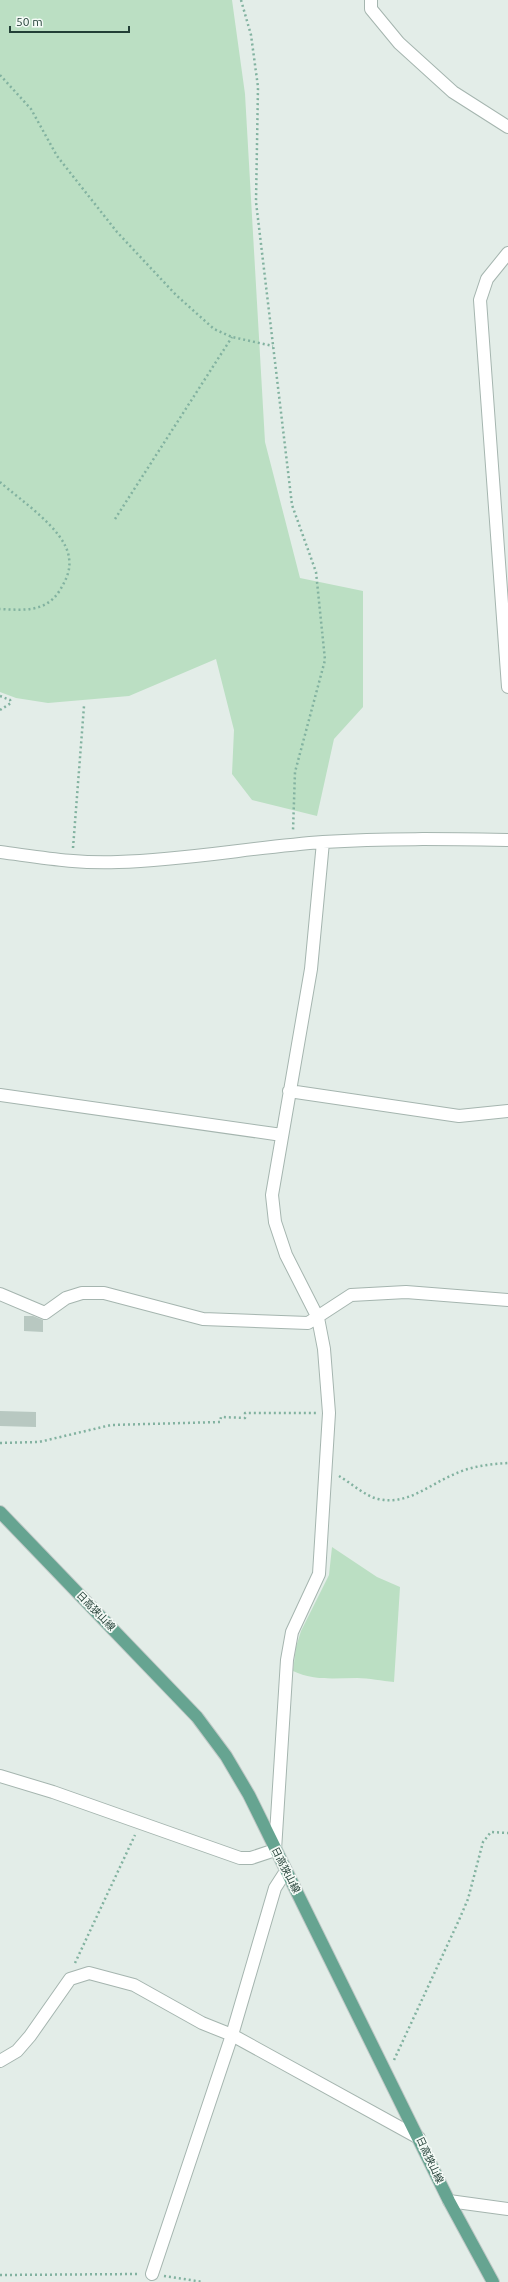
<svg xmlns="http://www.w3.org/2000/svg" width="508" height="2282" font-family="Ubuntu,'Noto Sans JP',sans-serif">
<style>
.green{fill:#bbdfc3}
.building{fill:#b8c8c1}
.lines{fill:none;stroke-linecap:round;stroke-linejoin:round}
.minor-casing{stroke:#a5b5af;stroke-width:14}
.major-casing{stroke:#c1c9c7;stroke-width:14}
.path{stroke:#82b2a0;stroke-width:2.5;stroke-dasharray:2 3;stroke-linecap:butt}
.minor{stroke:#fff;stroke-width:12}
.major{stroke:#66a491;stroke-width:12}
.labels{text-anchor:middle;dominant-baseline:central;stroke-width:3.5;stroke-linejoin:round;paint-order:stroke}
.street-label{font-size:10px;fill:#223f36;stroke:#f4faf6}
</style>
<rect width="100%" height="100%" fill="#e3ede8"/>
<path class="green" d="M0 0H232L245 94 265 442 300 578 363 591V707L334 739 317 816 252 800 232 774 234 730 216 659 129 696 48 703 16 698 0 692Z
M332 1547 377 1577 400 1587 394 1682C382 1681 369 1678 357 1678 335 1678 313 1681 293 1671L296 1647 301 1631 329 1575Z"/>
<path class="building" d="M24 1316H33L43 1320V1332L24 1331Z
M0 1411 36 1412V1427L0 1426Z"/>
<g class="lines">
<g class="minor-casing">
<path id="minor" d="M371 0V9L399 43 453 92 508 127
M508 253 487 279 480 300 508 687
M0 852C39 857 78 864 118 862 187 860 254 847 323 842 385 838 446 839 508 840
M289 1091 459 1116 508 1111
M0 1095 282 1135
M0 1294 45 1313 66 1298 82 1293H104L203 1319 308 1323 351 1295 406 1292 508 1300
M0 1776 53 1792 240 1858H251L275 1850 287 1660 292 1632 319 1574 329 1413 324 1349 318 1318 286 1255 275 1222 272 1195 311 969 323 842
M0 2061 17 2051 30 2036 70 1979 89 1973 134 1985 202 2023 232 2035 419 2138
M449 2201 508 2209
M152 2274 232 2035 275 1888 286 1871"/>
</g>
<g class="major-casing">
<path id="major" d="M0 1512 197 1717 226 1756 249 1795 449 2201 493 2282"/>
</g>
<path class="path" d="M241 0 251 35 258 87 256 202 292 505 316 572 325 660 295 772 293 831
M0 75 31 109 57 156 117 232 176 295 214 329 232 337 273 346
M0 482C20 500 66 530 69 558 71 570 66 580 60 590 46 613 23 610 0 609
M115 519 232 337
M0 696 10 700 11 703 0 710
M73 848 84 706
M0 1443 39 1442 111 1425 220 1422 221 1417 245 1418V1413H316
M339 1476C351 1483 365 1496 378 1499 408 1506 431 1483 457 1473 473 1466 491 1464 508 1463
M75 1963 135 1835
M394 2060 459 1920 468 1899 483 1842 491 1832 508 1833
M0 2275 139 2274
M164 2276 203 2282"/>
<use href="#minor" class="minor"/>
<use href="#major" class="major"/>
</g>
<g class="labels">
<g class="street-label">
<text transform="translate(96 1611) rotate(46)">日高狭山線</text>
<text transform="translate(286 1870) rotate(63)">日高狭山線</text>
<text transform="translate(430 2160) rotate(65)">日高狭山線</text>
</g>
</g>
<path d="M10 26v6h119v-6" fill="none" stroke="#223f36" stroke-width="2"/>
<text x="16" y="26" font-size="12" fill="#223f36" stroke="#f4faf6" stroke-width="3" paint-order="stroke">50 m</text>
</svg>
